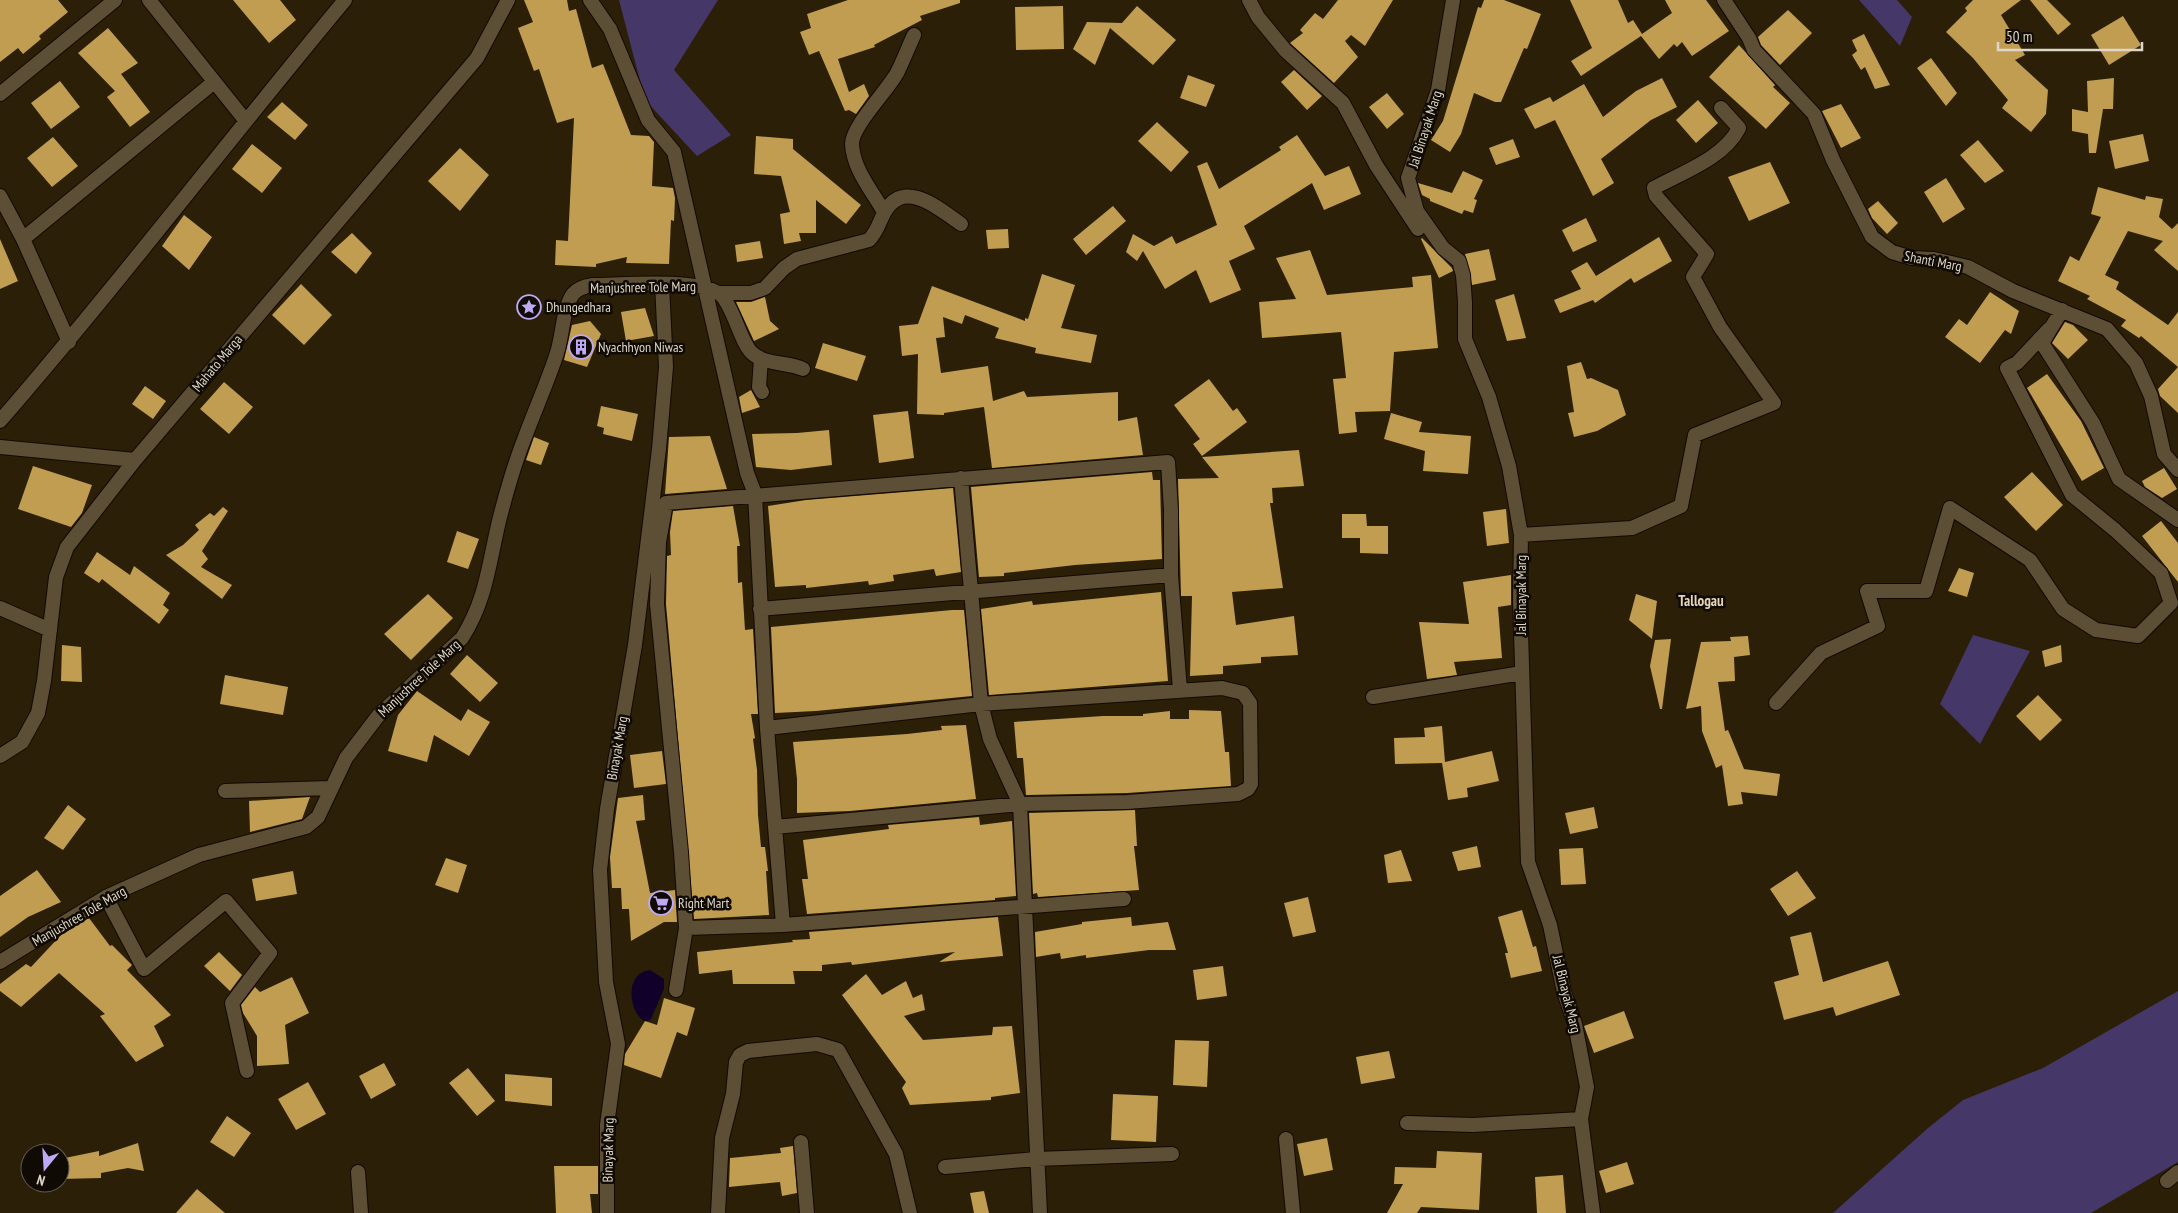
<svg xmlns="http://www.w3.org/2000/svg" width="2178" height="1213" font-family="'PT Sans Narrow',sans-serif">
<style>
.green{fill:#463769}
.water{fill:#11012a}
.building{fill:#c19d52}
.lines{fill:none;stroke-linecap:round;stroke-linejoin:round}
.minor-casing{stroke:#130900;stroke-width:16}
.minor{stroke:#5c4f35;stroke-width:14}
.labels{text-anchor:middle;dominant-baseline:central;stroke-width:5;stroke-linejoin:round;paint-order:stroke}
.street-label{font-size:14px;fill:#ded6c8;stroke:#0f0a03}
.poi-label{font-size:14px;fill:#ded6c8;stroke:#0f0a03;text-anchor:start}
.neighbourhood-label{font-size:15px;font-weight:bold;fill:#e5d5b8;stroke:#0f0a03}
</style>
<rect width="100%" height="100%" fill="#2b1f07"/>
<path class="green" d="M619 0H718L674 70 731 135 697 156 645 100Z
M1859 0H1897L1912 17 1900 46Z
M1973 635 2030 651 1980 744 1940 704Z
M2178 991V1162L2091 1213H1833L1928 1128 1963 1100 2043 1068Z"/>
<path class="water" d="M650 970 664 979V989L651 1019 646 1022C629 1015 623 973 650 970Z"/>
<path class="building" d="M0 0H58L68 12 39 36 41 39 23 54 18 48 0 62Z
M233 0H280L296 20 269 43Z
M524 0H567L569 11 576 9 592 68 603 64 631 135 649 136 654 142 652 186 673 188 675 198 674 221 671 220 669 264 626 263 627 257 596 264V267L555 265 556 240 568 241 574 118 557 123 539 69 534 71 518 28 533 22Z
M848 0H960V3L920 16 922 20 874 45 875 47 838 59 849 92 864 84 869 96 856 114 849 110 845 111 819 51 809 55 800 32 811 28 807 14Z
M1338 0H1393L1365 46 1351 35 1345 41 1358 57 1334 83 1290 43 1303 33 1300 30 1315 13 1323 19Z
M1484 0H1504L1541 14 1527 49 1524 48 1501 102H1495L1474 93 1461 134 1450 152 1431 140 1443 121 1478 7 1481 8Z
M1570 0H1618L1628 23 1633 20 1642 34 1672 13 1665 0H1706L1729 31 1692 56 1682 42 1677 47 1674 44 1659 59 1641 36 1581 76 1571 61 1592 48Z
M1973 0H2021L2001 15 2025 55 2015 60 2048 90 2046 114 2031 132 2002 108 2008 100 1973 58 1946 32 1967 11 1965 8Z
M2030 0H2047L2071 24 2058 35Z
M1063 6 1064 49 1016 50 1015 7Z
M1137 6 1176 40 1153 65 1110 28 1095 65 1073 49 1087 22 1122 23Z
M1788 10 1812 33 1780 65 1761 45 1758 37Z
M2123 16 2141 45 2109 65 2091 35Z
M108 28 138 63 121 74 150 112 130 127 107 97 115 91 78 53Z
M1864 34 1872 50 1890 85 1875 89 1865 67 1861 70 1852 55 1857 51 1852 40Z
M1739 45 1775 85 1773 87 1790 103 1766 129 1709 77Z
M1931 58 1957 93 1946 106 1917 68Z
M1294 70 1322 96 1307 110 1281 82Z
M1188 75 1215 85 1206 107 1180 98Z
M1662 78 1677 107 1651 120 1601 159 1614 183 1593 196 1555 120 1535 129 1524 109 1550 97 1553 102 1584 84 1603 117 1636 91Z
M2114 78 2113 109H2103L2096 153H2089L2088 134 2072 131V109L2088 112 2087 81Z
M60 81 80 107 51 129 31 103Z
M1387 93 1404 114 1387 129 1369 107Z
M1698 100 1718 123 1696 143 1676 120Z
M282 102 308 125 295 140 267 117Z
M1841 104 1861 138 1841 148 1822 111Z
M1157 122 1189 152 1171 172 1138 141Z
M2143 134 2149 161 2115 169 2109 141Z
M1297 135 1325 176 1349 166 1361 194 1324 210 1312 183 1244 226 1255 249 1229 261 1241 290 1210 303 1196 270 1165 289 1143 251 1137 261 1126 252 1133 234 1154 246 1172 236 1176 244 1217 225 1197 166 1207 162 1219 189 1281 150 1279 147Z
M756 136 793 139V149L861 205 846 224 816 200V233H799L801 241 784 244 780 214 790 212 781 176 754 174Z
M53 137 78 166 52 187 27 158Z
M1513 139 1520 157 1496 165 1489 148Z
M1978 140 2004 171 1985 183 1960 155Z
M252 144 282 168 262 193 232 169Z
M460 148 489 175 460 211 428 181Z
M1770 162 1790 203 1749 221 1728 177Z
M1463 171 1483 180 1474 199 1477 200 1473 213 1464 210 1462 214 1430 201V199L1422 195 1418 183 1452 193Z
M1946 178 1965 209 1943 223 1924 192Z
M2098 187 2145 200 2146 196 2163 199 2159 217 2172 229 2178 223V271L2154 250 2163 241 2128 231 2105 275 2119 282 2116 289 2168 325 2178 312V413L2160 396 2158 389 2178 367 2141 336 2139 338 2121 326 2126 320 2087 299 2090 296 2058 281 2070 256 2079 261 2101 217 2091 214Z
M1878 201 1898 223 1887 234 1872 218 1868 209Z
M1113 206 1126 221 1086 255 1073 239Z
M184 215 212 237 189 270 162 246Z
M1586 218 1597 241 1573 252 1562 230Z
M1008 229 1009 248 988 249 986 230Z
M352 233 372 253 356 274 331 252Z
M1659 237 1672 261 1634 283 1631 278 1595 303 1593 300 1560 313 1554 300 1581 289 1571 271 1587 262 1596 276Z
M1422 238 1452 268 1453 271 1439 278 1421 239Z
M0 239 18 281 0 289Z
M760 241 763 258 737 262 735 245Z
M1489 249 1496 280 1472 285 1465 254Z
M1310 250 1327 295 1413 287 1412 277 1431 275 1438 348 1394 352 1390 411 1355 412 1357 432 1339 434 1333 379 1346 378 1341 332 1262 338 1259 302 1296 299 1276 258Z
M1042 274 1075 285 1061 328 1097 335 1091 363 1035 353 1036 348 995 338 999 328 965 315 962 324 943 317 945 337 936 338 941 373 988 366 993 401 1024 391 1027 397 1118 392V421L1137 417 1143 455 992 468 984 407 944 413V415L917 414 918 354 902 356 899 326 918 324 932 286 1025 321V318L1028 319Z
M301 284 332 315 304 345 272 315Z
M1990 292 2019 311 2011 334 2005 330 1980 363 1945 337 1959 319 1967 325Z
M1514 294 1526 338 1507 341 1495 300Z
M765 297 770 321 779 329 754 341 736 302H751Z
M645 308 654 336 626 341 621 312Z
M590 321 601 334 587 367 564 360 572 325Z
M2065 322 2073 325 2088 340 2068 359 2052 343Z
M823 343 866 356 857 381 815 368Z
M1581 362 1587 379 1591 378 1618 390 1626 415 1597 431 1574 437 1568 413 1574 412 1567 366Z
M2047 374 2081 421 2104 468 2082 481 2027 388Z
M1209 379 1233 411 1237 408 1247 422 1202 456 1193 444 1200 439 1174 405Z
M224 382 253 407 229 434 200 409Z
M145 386 166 401 153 419 132 404Z
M751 390 760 407 742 413 739 397Z
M601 406 638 414 632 441 603 434 604 428 597 426Z
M908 411 914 458 879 463 873 415Z
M1391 413 1422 422 1419 432 1471 436 1468 474 1423 471 1425 451 1384 439Z
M829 430 832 465 791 470 756 467 752 434 797 433Z
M710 436 727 489 665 494 669 437Z
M534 437 549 443 541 465 526 460Z
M1299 450 1304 486 1272 488 1273 503H1270L1283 588 1232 592 1236 625 1294 616 1298 655 1261 657V663L1223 666V674L1190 676 1192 596H1181L1178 479 1219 478 1202 457Z
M33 466 92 485 82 513 71 527 18 509Z
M2164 468 2177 489 2162 498 2145 487 2142 481Z
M1152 472 1153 480H1160L1162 559 1075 565 1004 573V576L979 577 971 487Z
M2032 472 2063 505 2036 531 2004 497Z
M953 488 961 572 936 576 934 569 893 575 894 581 869 585 868 581 806 588V585L775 587 768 506 806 500Z
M733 506 740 546H737L738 583 742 582 745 630 753 629 758 714H751L755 738 753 739 757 770 758 815 761 847H765L768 871H766L769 915 694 919 666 604 667 556 671 555 670 532 673 511Z
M223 507 228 511 202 551 208 559 201 567 232 585 222 599 166 555 183 545 199 530 195 525 210 513 214 516Z
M1506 509 1509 543 1487 546 1483 512Z
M1342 514H1366L1367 526H1388V554L1360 553V538H1342Z
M2161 521 2178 543V582L2142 536Z
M457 531 479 539 468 569 447 562Z
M97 552 130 575 134 566 170 593 163 605 169 610 159 624 102 579 99 583 84 573Z
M1959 568 1974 573 1967 597 1948 591Z
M1511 575V605L1498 607 1502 658 1454 662 1457 675 1427 679 1419 622 1469 624 1463 582Z
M1161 592 1168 681 989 695 981 609 1032 601 1033 605Z
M428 594 453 618 411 660 384 634Z
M1636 594 1657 601 1652 639 1629 620Z
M952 610H964L972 696 816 711 775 713 771 627Z
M1748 636 1750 655 1734 657 1735 681 1718 682 1725 731 1728 730 1744 769 1780 774 1777 796 1741 792 1743 804 1728 806 1722 765 1716 768 1702 731 1701 706 1686 709 1701 642 1731 641 1730 637Z
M1671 639 1662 709H1660L1650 666 1655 640Z
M62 645 81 647 82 682 61 681Z
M2061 645 2062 662 2045 667 2042 651Z
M467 655 498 683 480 702 450 674Z
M225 675 288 687 283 715 220 704Z
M417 691 461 721 468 709 490 722 469 756 434 735 427 762 388 751 398 715Z
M2038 695 2062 720 2040 741 2016 716Z
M1189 710 1221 711 1225 752H1229L1231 786 1127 793 1026 795 1023 758H1017L1014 722 1103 716H1143V714L1170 711V719H1189Z
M966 725 976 799 850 811 797 813V779L793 742 907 734 942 730 941 726Z
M1442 726 1445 762 1492 751 1499 781 1467 788 1468 797 1448 800 1442 763 1395 764 1394 738 1425 737 1424 728Z
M662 751 666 784 634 788 630 755Z
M643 795 645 820 636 821 650 893 675 890 677 922H664L631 941 629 909H622L621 888H612L610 857 618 798Z
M310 797 302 819 250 832 249 801Z
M68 805 86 819 63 850 44 838Z
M1594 807 1598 828 1570 834 1565 813Z
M1135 810 1137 846H1134L1139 890 1038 897 1037 893 1033 894 1029 813Z
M979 817 980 825 1012 821 1016 896 995 898V900L807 914 802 879H808L803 840 889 829 888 825Z
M1477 846 1481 867 1458 871 1452 852Z
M1583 848 1586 884 1561 885 1559 849Z
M1401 850 1412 881 1388 883 1384 855Z
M446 858 467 865 458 893 435 885Z
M37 870 61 902 28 917 0 937V896Z
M293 871 297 894 256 901 252 879Z
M1797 871 1816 898 1788 916 1770 889Z
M1308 897 1316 932 1293 937 1284 903Z
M1522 910 1533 947 1536 946 1542 971 1511 978 1505 953H1508L1498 917Z
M998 917 1003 956 939 962 955 952 852 965 851 962 822 965V971H793L795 984H733L732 970 699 974 697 952 793 942 792 940 810 939 809 932Z
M1131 917 1132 926 1168 922 1176 950H1149L1086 958V955L1061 959 1060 953 1036 957 1035 932 1082 924V922Z
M89 918 110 946 112 945 132 965 127 970 171 1015 154 1026 164 1046 136 1062 100 1016 105 1014 59 973 21 1007 0 991V984L26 964 31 967 61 935Z
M1811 932 1823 982 1888 961 1900 995 1836 1016 1833 1007 1784 1020 1774 982 1799 975 1790 937Z
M219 952 242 975 230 991 204 966Z
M1223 966 1227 996 1197 1000 1193 970Z
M866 974 882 995 906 981 913 998 922 994 925 1010 904 1016 923 1040 992 1035 993 1027 1012 1026 1020 1093 991 1097V1100L910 1105 902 1088 906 1082 842 995Z
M292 977 309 1013 285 1025 289 1064 257 1066V1036L243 1013 241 1005 255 987 260 992Z
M664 998 695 1008 687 1036 677 1032 661 1078 624 1065 625 1054 645 1021 657 1025Z
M1624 1011 1634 1038 1594 1053 1584 1026Z
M1175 1040 1209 1041 1207 1087 1173 1085Z
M1389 1051 1395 1078 1361 1084 1356 1057Z
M384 1063 396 1085 371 1099 359 1076Z
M468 1068 495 1101 477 1116 449 1083Z
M505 1074 552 1078V1106L505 1101Z
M308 1082 326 1114 296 1130 278 1099Z
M1113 1094 1158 1096 1156 1142 1111 1140Z
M227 1116 251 1133 234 1157 210 1142Z
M1327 1138 1333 1170 1304 1176 1297 1144Z
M138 1143 144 1171 128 1168 101 1173V1178L60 1179V1159L99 1151V1156Z
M793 1146 797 1193 782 1196 780 1182 729 1187 730 1158 781 1153 780 1148Z
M1437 1151 1482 1153 1479 1210 1421 1207 1417 1213H1387L1403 1184H1394L1395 1167 1436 1168Z
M1627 1162 1634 1184 1606 1193 1599 1171Z
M554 1166H598V1194H590L592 1213H556Z
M1563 1175 1566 1213H1537L1535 1177Z
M197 1189 225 1213H176Z
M984 1191 989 1213H974L970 1193Z"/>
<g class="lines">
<g class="minor-casing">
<path id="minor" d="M149 0 245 120
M590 0 610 29 648 120 674 152 747 473 755 494 767 728 783 925
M1249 0 1258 17 1285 50 1343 103 1376 165 1418 229
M1453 0 1438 90 1408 178 1417 211 1443 248 1459 261 1463 275 1465 302V339L1489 397 1509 466 1521 535 1520 599 1528 862 1550 925 1564 992 1575 1024 1587 1087 1581 1119 1593 1213
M1724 0 1749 38 1754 50 1814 114 1833 160 1872 237 1892 252 1912 258 1934 259 1968 267 2013 291 2107 329 2136 363 2151 396 2164 454 2178 470
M0 94 115 0
M0 196 23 239 69 342
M884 212C872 191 853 169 852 144 852 126 887 91 897 73 903 61 908 48 914 35
M23 239 214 82
M718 293H751L765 288 784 268 797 259 869 240C877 232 879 223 884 213 904 177 939 209 961 224
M2062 310 2042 343 2093 423 2119 479 2178 520
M761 359 759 387 762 392
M0 421C119 284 229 139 345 0
M0 447 135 460
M961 478 981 704 990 739 1020 804 1040 1213
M1521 535 1632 528 1681 506 1695 435 1774 403 1720 327 1693 277 1707 254 1656 196 1654 188C1683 172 1724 158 1739 128L1721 108
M0 608 50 630
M760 609 1171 575
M1373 697 1522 673
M1776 703 1821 653 1878 626 1867 591H1926L1950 508 2030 560 2063 609 2096 630 2138 636 2171 603 2161 573 2115 530 2072 495 2007 368 2017 363 2049 329
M767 728 981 704 1222 688 1243 693 1250 703 1251 784 1248 789 1238 794 1127 802 1020 804 775 827
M0 756 22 742 38 713 44 681 56 577 67 547 135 460 477 58 508 0
M225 791 331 788
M106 897 144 969 226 901 270 953 232 1003 247 1071
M686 928 783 925 1124 899
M0 962 106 897 199 855 306 827 318 817 346 758 378 716 462 638C487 599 489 561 500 517 507 490 515 462 525 437 535 410 547 383 556 356 563 337 562 310 573 294 578 288 586 286 593 285 620 285 704 277 722 296 734 309 741 343 752 353 765 365 788 362 803 369
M676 990 686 928 681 852 657 604 659 542 666 503 1168 462 1171 510V575L1180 690
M1407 1123 1473 1125 1581 1119
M1286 1139 1293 1213
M801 1142 807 1213
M945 1167 1036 1159 1172 1154
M358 1172 361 1213
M2167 1181 2178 1172
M607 1213V1125L618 1044 606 982 600 870 607 809 635 645 659 449 666 367 662 284
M718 1213 722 1138 733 1094 736 1062 740 1055 748 1051 817 1044 838 1050 896 1154 910 1213"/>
</g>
<use href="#minor" class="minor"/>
</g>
<defs>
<g id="sight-ring" transform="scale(1.25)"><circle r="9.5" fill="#0f0a03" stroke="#bda9f5" stroke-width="1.5"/><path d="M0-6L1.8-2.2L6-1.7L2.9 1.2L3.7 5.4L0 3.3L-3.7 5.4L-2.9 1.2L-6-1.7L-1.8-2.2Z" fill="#bda9f5"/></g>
<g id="building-ring" transform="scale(1.25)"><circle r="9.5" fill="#0f0a03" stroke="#bda9f5" stroke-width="1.5"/><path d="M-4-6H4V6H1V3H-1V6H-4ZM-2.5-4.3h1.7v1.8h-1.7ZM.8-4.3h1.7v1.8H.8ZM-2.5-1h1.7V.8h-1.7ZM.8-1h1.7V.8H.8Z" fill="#bda9f5"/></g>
<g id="supermarket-ring" transform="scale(1.25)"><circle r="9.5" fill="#0f0a03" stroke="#bda9f5" stroke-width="1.5"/><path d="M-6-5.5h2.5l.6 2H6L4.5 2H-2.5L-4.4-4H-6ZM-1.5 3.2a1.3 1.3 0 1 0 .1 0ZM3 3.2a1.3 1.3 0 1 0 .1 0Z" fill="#bda9f5"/></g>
</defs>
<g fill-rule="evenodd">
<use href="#sight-ring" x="529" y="307"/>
<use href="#building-ring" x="581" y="347"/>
<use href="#supermarket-ring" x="661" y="903"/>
</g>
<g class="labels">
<g class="street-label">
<text transform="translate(1425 129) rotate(-72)">Jal Binayak Marg</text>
<text transform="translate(1933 261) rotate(11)">Shanti Marg</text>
<text transform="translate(643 287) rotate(-1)">Manjushree Tole Marg</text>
<text transform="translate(217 363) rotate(-50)">Mahato Marga</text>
<text transform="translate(1521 595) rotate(-90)">Jal Binayak Marg</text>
<text transform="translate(419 678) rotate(-43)">Manjushree Tole Marg</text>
<text transform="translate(617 748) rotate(-80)">Binayak Marg</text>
<text transform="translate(79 916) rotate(-30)">Manjushree Tole Marg</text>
<text transform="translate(1567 994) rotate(76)">Jal Binayak Marg</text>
<text transform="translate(608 1150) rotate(-89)">Binayak Marg</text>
</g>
<g class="poi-label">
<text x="546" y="307">Dhungedhara</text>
<text x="598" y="347">Nyachhyon Niwas</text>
<text x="678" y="903">Right Mart</text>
</g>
<g class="neighbourhood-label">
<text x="1701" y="600">Tallogau</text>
</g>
</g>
<g transform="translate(45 1168) rotate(198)"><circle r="24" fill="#0f0a03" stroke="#625c52"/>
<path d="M0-4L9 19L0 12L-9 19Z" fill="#bda9f5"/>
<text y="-8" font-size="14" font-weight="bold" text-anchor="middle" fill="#ded6c8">N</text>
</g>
<path d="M1998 42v8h144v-8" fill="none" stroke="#ded6c8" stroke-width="2.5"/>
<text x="2006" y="42" font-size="15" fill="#ded6c8" stroke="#0f0a03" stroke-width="4" paint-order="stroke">50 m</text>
</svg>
